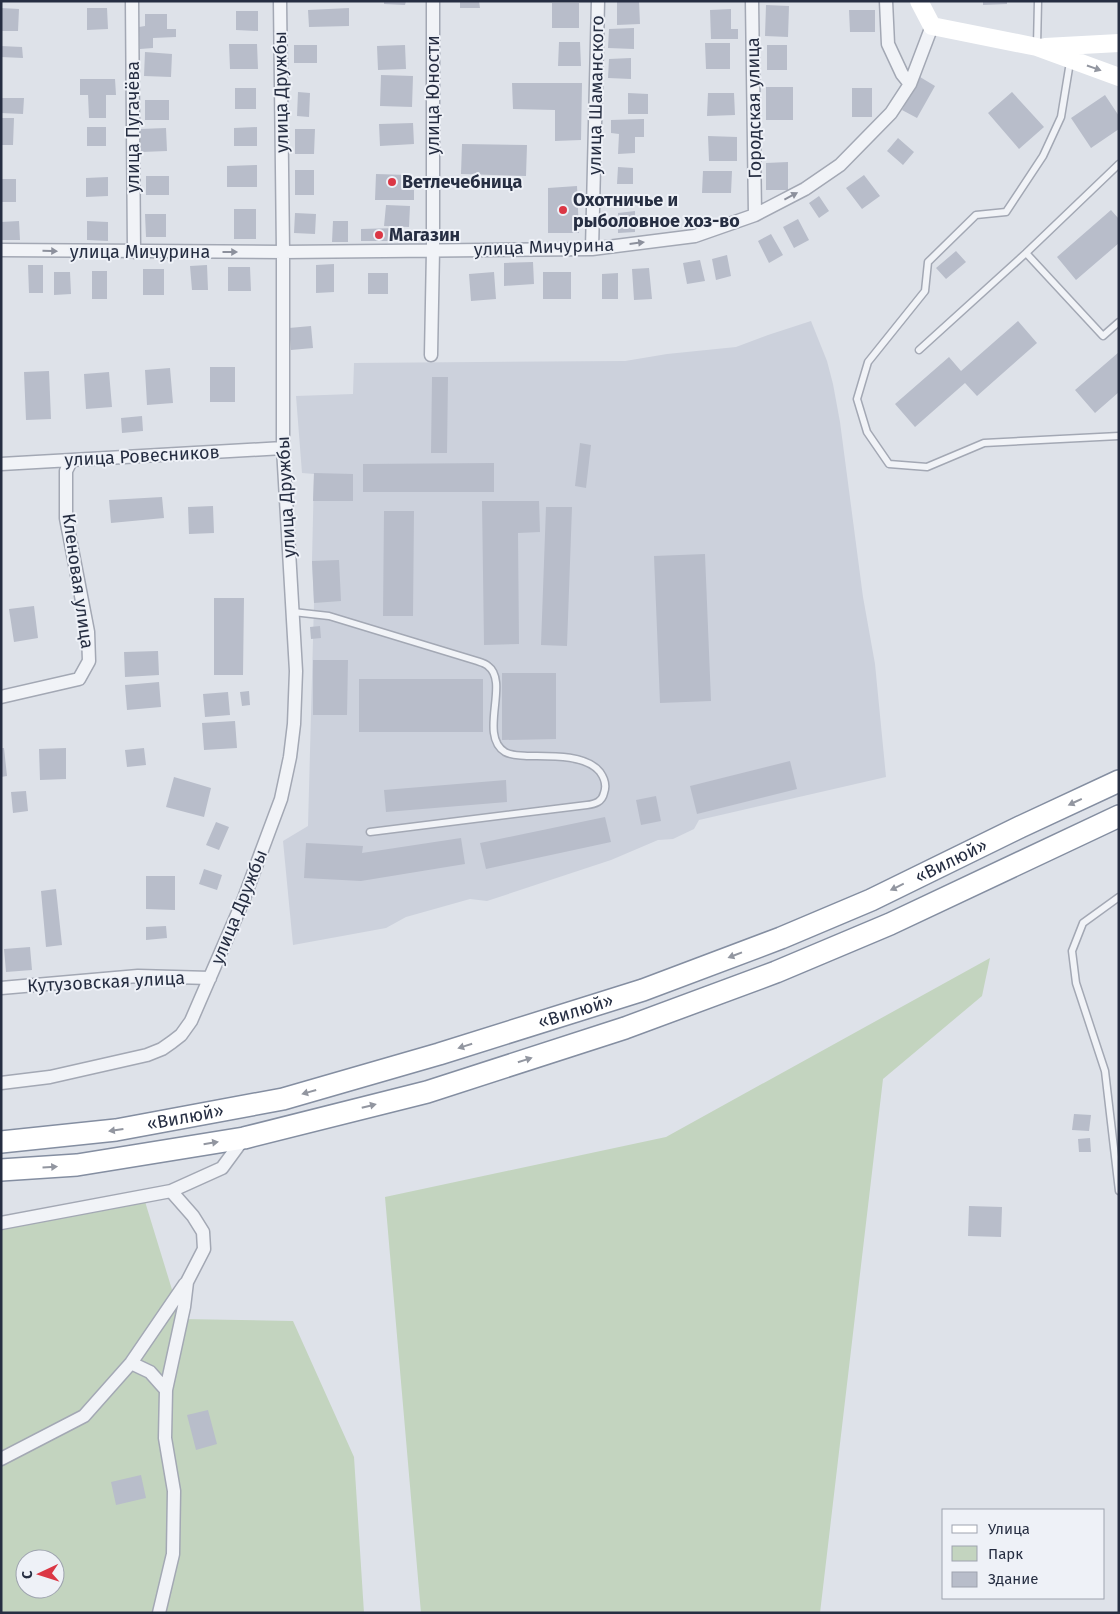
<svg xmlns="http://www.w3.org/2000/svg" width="1120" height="1614" font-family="'Fira Sans',sans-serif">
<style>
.built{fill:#ccd1dc}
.green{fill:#c3d4bf;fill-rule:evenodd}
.building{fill:#b8bdca}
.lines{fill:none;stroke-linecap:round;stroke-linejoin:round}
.service-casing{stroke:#a3a8b4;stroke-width:9}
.minor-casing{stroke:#a3a8b4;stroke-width:15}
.trunk-casing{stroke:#848ea1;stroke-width:24}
.service{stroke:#f1f3f7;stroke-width:6}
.minor{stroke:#f1f3f7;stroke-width:12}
.secondary{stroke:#fff;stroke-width:18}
.trunk{stroke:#fff;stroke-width:21}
.oneway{fill:#9296a0}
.oneway2{fill:#8c909c}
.poi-dot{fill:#db3745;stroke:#eef1f7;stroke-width:2}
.labels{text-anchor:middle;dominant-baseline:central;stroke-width:4;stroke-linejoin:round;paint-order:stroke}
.street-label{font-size:18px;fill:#262e42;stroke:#eef1f7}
.poi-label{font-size:18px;font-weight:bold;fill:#262e42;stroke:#eef1f7;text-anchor:start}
</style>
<rect width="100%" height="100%" fill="#dee2e9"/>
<path class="built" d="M811 321 827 361 833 384 840 422 863 597 875 664 886 777 699 820 694 829 673 839 658 840 611 860 487 901 470 899 406 917 386 928 293 945 283 841 308 826 314 603 312 561 314 474 302 473 296 396 353 394 354 363 625 361 667 354 736 347 768 335Z"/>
<path class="green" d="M990 958 982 996 883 1079 820 1613H421L385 1197 666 1137Z
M143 1195 181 1319 293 1321 354 1457 364 1613H1V1221ZM25 1559H55V1589H25Z"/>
<path class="building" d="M384 1H406L405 5 384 4Z
M460 1H479L480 8H460Z
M639 1 640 24 617 25V2Z
M983 1H1007V4L983 5Z
M552 3H579V28H552Z
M766 5 789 6 788 37 765 36Z
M1 8 19 9 18 31H1Z
M87 8H107L108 29 87 30Z
M349 8V26L309 27 308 10Z
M731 9V29H738V39H711L710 10Z
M849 10H875V32H850Z
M236 11H258V31L236 30Z
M145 14H167V29H176V37L153 38V48L140 49 139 27 145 26Z
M634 28V49L608 48 609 29Z
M559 42H580L581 66H558Z
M705 43H730V69H706Z
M229 44H257L258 69H230Z
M294 45H317V63H294Z
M405 45 406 69 378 70 377 46Z
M767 45H787V70H767Z
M1 46 22 47 23 58 1 57Z
M145 52 172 54 171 77 144 76Z
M631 58V79L608 78 609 59Z
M381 75 413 76 412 107 380 106Z
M920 77 935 86 917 118 902 110Z
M80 79H115L116 95H106V118H89L88 95H80Z
M512 83H582L581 140 555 141V110L513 109Z
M766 87H793V120H766Z
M235 88H256V109H235Z
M852 88H872V117H852Z
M298 92 310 93 309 117 297 116Z
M1012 92 1044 127 1019 149 988 113Z
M628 93 648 94V114H628Z
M708 93H734L735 115 707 116Z
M1105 95 1119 116V129L1091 148 1071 118Z
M1 98H24L23 114 1 113Z
M145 100H169V120H145Z
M1 118H14L13 145H1Z
M644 119V137H635V153L618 154 619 134 611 133V120Z
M413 123 414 144 380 146 379 124Z
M87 127H106V146H87Z
M257 127V146H234V128Z
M166 128 167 151 141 152 140 129Z
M295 129H315L314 154H295Z
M708 136 737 137V161H709Z
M898 138 914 152 903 165 887 151Z
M462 144 527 145 526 176 461 174Z
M788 162V190H766V163Z
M257 165V187H227V166Z
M618 167 633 168V184H617Z
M295 170H314V195H295Z
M703 171H732L731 193H702Z
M376 174 408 175V190H414V200H375Z
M864 175 880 196 862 209 846 188Z
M146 176H169V195H146Z
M108 177V196L86 197V178Z
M1 179H16V202H1Z
M577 186 579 233H548V188Z
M819 196 829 211 819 218 809 203Z
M386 205 410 206 409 227 384 226Z
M234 209H256V239H234Z
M1111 210 1119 219V243L1076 280 1057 257Z
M635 211V232L618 233V213Z
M295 213 316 214 315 234 294 233Z
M145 214H166V237H146Z
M798 219 809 240 794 248 783 227Z
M19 221 20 240H1V222Z
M87 221 108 222V241L87 240Z
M333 221H348V242H332Z
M397 228V241H361V229Z
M771 234 783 255 769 263 758 241Z
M956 251 966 262 946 279 936 268Z
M727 255 731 276 716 280 712 259Z
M700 260 705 281 687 284 683 263Z
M533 262 534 284 504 286V263Z
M334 264V292L316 293V265Z
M28 265H43V293H29Z
M207 265 208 290H192L190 266Z
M228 267H250L251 291H228Z
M649 268 652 299 634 300 632 269Z
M143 269H164V295H143Z
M92 271H107V299H92Z
M54 272H70L71 294 54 295Z
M494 272 496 299 471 301 469 274Z
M543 272H571V299H543Z
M368 273H388V294H368Z
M618 273V299H602V274Z
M1018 321 1037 343 977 396 965 383 915 427 895 404 949 357 961 371Z
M311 326 313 348 291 350 289 328Z
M1119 352V392L1095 413 1075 390Z
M210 367H235V402H210Z
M170 368 173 403 147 405 145 370Z
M49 371 51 419 26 420 24 372Z
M109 372 112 407 86 409 84 374Z
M432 377H448L447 453H431Z
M142 416 143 431 122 433 121 418Z
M580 443 591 445 586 488 575 486Z
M494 463V492H363V464Z
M314 473 353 474V501H313Z
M162 497 164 518 111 523 109 500Z
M482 501H539L540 532 518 533 519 644 484 645Z
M213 506 214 533 189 534 188 507Z
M546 507H572L567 646 541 645Z
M384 511H414L413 616H383Z
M705 554 711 701 660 703 654 556Z
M339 560 341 601 314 603 312 561Z
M214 598H244L243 675H214Z
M34 606 38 638 14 642 9 609Z
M320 626 321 638 311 639 310 627Z
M158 651 159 675 125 677 124 652Z
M313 660H348L347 715H313Z
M502 673H556V739L502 740Z
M359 679H483V732H359Z
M159 682 161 707 127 710 125 685Z
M249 691 250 705 242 706 240 692Z
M228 692 230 715 205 717 203 694Z
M235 721 237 748 204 750 202 723Z
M1 748H4L7 776 1 777Z
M66 748V779L40 780 39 749Z
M144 748 146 765 127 767 125 750Z
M790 761 797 789 697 814 690 786Z
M174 777 211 788 204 817 166 807Z
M506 780 507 802 386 812 384 790Z
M26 791 28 811 13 813 11 792Z
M656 796 661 821 641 825 636 800Z
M605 817 611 842 486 869 480 843Z
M216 822 229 827 219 850 206 845Z
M461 838 465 864 361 881 304 878 306 843 363 846 362 853Z
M204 869 222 875 217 890 199 884Z
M146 876H175V910L146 909Z
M56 889 62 945 46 947 41 891Z
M166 926 167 938 146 940V927Z
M30 947 32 970 6 972 4 949Z
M1074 1114 1091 1115 1089 1131 1072 1130Z
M1090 1138 1091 1152H1079L1078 1139Z
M969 1206 1002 1207 1001 1237 968 1236Z
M208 1410 217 1444 196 1450 187 1415Z
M141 1475 146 1498 116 1505 111 1482Z"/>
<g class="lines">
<g class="service-casing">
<path id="service" d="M1037 46 1038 1
M1070 62 1061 117 1043 156 1006 212 976 215 928 262 925 291 868 362 857 399 867 432 889 464 927 467 984 443 1119 436
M1026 253 1103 336 1119 322
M919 350 1026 253 1119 164
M293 612 329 616 477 661C480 662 485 663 488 666 510 682 478 735 505 752 512 756 519 755 527 756 548 756 586 754 600 772 605 779 607 785 604 793 602 802 595 804 587 805L370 832
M1119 897 1083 923 1072 951 1076 983 1105 1071 1119 1191"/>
</g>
<g class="minor-casing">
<path id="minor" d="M132 1 134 252
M752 1 755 215
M886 1 888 44 902 74 910 84
M592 249 598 1
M1 250 283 252 592 249 695 236 755 215 805 189 840 165 891 113 910 84 932 26
M431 355 433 250V1
M1 464 283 448
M1 697 79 679 89 661 88 632 66 518V471L71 461
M1 988 138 976 210 978
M1 1083 50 1077 147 1055 162 1049 172 1042 181 1035 191 1021 243 901 281 799 290 757 294 724 296 671 283 448V252L280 1
M1 1223 171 1191 222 1168 244 1138
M131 1363 150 1372 166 1390
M1 1459 84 1416 131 1363 185 1284
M159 1613 173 1554 174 1491 165 1438 166 1390 184 1307 187 1282 204 1249 203 1232 193 1216 171 1191"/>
</g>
<g class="trunk-casing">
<g id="trunk">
<path id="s1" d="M1 1142 116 1130 283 1099 439 1054 643 990 781 938 871 900 1020 827 1119 781"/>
<path d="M1 1170 77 1165 244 1138 427 1092 625 1028 776 972 890 924 1119 816"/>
</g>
</g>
<use href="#service" class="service"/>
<use href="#minor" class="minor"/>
<path class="secondary" d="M919 1 932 26 1037 47 1119 77
M1045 47 1119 43"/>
<use href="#trunk" class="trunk"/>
</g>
<defs><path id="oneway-solid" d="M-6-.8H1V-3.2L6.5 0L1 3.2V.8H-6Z" transform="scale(1.25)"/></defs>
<g class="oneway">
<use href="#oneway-solid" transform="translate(1094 68) rotate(19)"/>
<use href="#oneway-solid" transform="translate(1075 802) rotate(155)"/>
<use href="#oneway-solid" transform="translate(897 887) rotate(154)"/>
<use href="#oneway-solid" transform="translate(735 955) rotate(159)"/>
<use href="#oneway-solid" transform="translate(465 1046) rotate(163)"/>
<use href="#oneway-solid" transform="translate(525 1060) rotate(-18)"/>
<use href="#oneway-solid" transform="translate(309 1092) rotate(164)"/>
<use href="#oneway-solid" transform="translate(369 1106) rotate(-14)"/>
<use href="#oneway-solid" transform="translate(116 1130) rotate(172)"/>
<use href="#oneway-solid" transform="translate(211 1143) rotate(-9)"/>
<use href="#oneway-solid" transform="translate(50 1167) rotate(-4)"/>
</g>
<g class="oneway2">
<use href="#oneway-solid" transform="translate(791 196) rotate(-28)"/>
<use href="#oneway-solid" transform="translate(637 243) rotate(-7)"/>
<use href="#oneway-solid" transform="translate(50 251) rotate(1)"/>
<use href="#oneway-solid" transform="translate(230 252)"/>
</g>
<g class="poi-dot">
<circle cx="392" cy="182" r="5"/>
<circle cx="563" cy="210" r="5"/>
<circle cx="379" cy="235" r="5"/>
</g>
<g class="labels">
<g class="street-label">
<text transform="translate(281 92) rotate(-91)">улица Дружбы</text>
<text transform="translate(433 95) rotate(-90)">улица Юности</text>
<text transform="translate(596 95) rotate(-89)">улица Шаманского</text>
<text transform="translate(754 108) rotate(-91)">Городская улица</text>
<text transform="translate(133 127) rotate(-90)">улица Пугачёва</text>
<text transform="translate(544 247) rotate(-2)">улица Мичурина</text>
<text x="140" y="252">улица Мичурина</text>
<text transform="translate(142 456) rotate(-3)">улица Ровесников</text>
<text transform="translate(286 497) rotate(-93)">улица Дружбы</text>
<text transform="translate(78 581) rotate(82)">Кленовая улица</text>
<text stroke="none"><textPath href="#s1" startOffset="996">«Вилюй»</textPath></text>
<text transform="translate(239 907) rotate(-68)">улица Дружбы</text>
<text transform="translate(106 982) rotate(-3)">Кутузовская улица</text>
<text stroke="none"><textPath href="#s1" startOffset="591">«Вилюй»</textPath></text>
<text stroke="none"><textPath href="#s1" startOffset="186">«Вилюй»</textPath></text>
</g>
<g class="poi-label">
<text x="402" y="182">Ветлечебница</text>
<text x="573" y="200">Охотничье и<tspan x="573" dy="21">рыболовное хоз-во</tspan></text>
<text x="389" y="235">Магазин</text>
</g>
</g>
<rect width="1120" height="1614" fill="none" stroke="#262e42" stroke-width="5"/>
<rect x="942" y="1509" width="162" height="90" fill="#eef1f7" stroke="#9ea3af"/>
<rect x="952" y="1525" width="25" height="8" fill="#ffffff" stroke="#9ea3af"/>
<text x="988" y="1534" font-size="15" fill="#262e42">Улица</text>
<rect x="952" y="1546" width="25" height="15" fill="#c3d4bf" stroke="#9ea3af"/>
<text x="988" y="1559" font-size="15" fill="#262e42">Парк</text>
<rect x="952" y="1572" width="25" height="15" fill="#b8bdca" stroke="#9ea3af"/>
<text x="988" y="1584" font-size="15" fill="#262e42">Здание</text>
<g transform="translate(40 1574) rotate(266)"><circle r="24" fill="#eef1f7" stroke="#9ea3af"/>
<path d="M0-4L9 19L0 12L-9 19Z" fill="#db3745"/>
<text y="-8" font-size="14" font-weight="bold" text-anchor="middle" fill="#262e42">С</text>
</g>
</svg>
